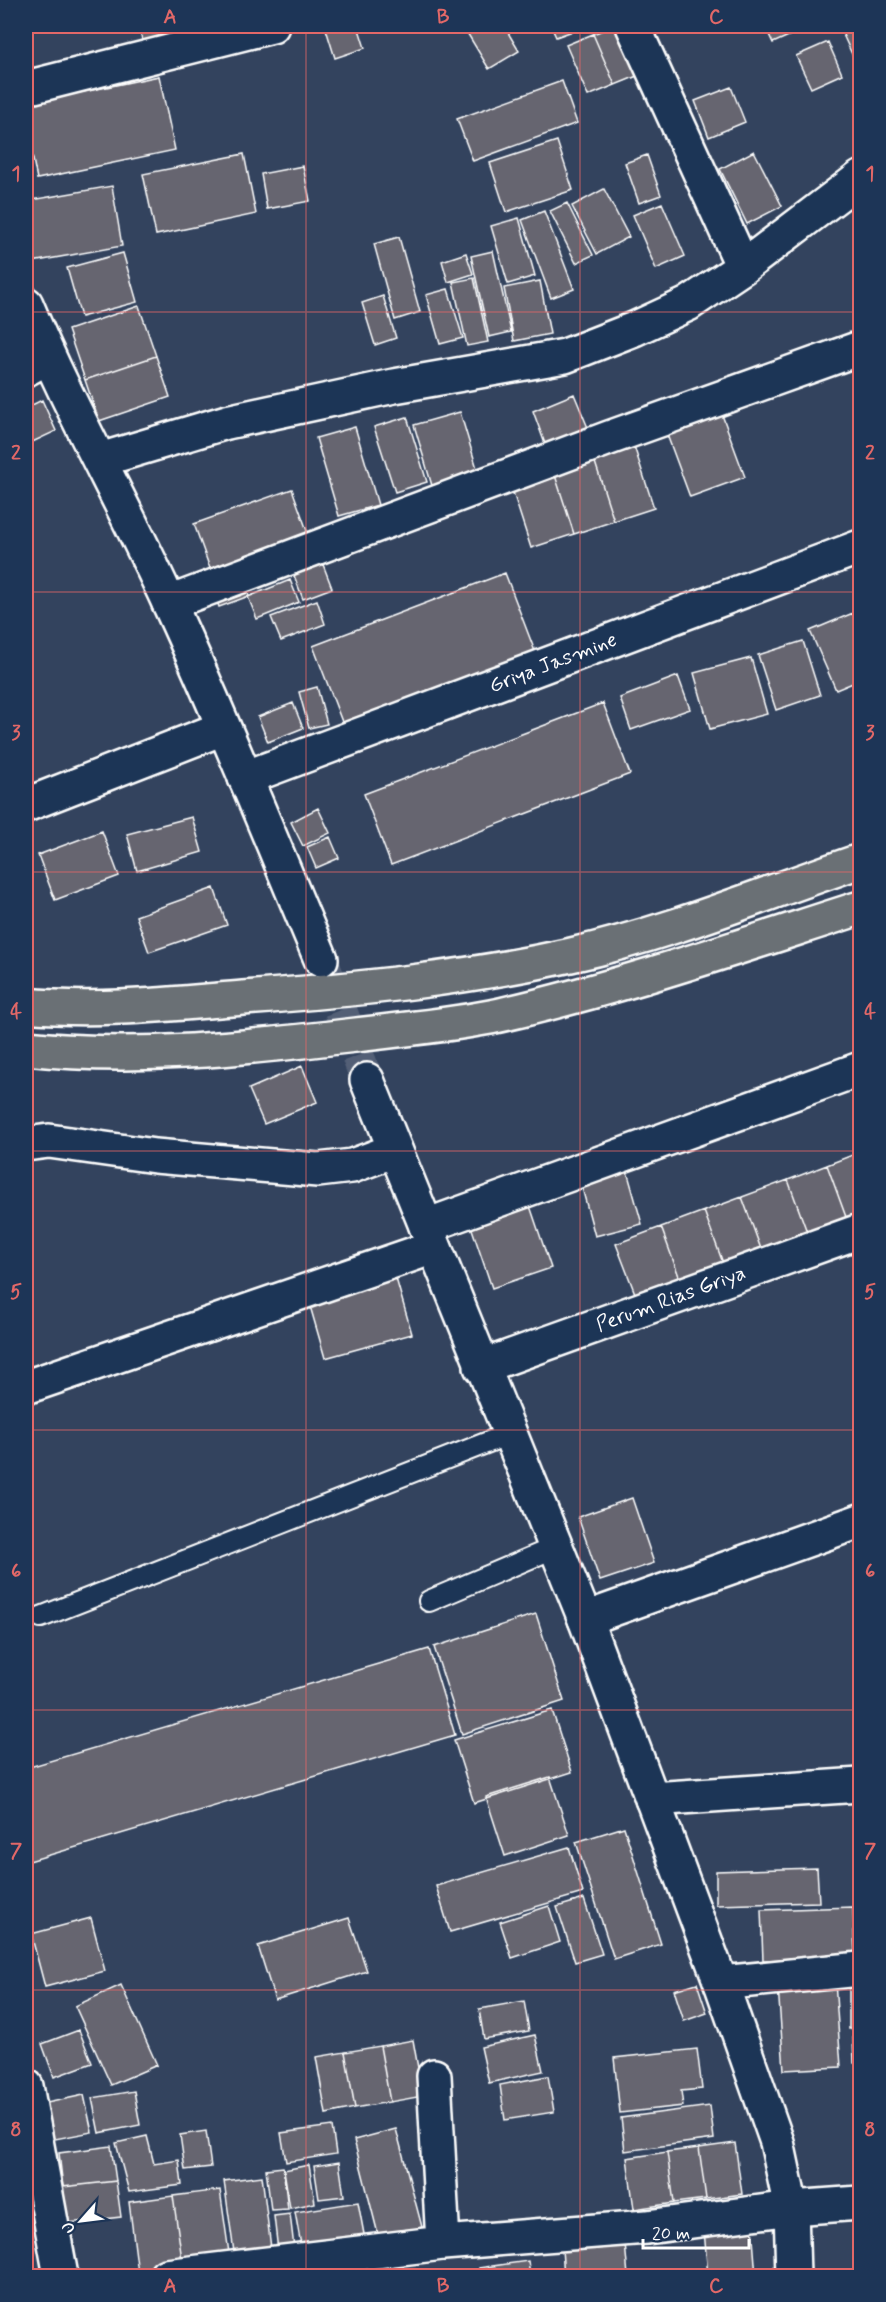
<svg xmlns="http://www.w3.org/2000/svg" width="886" height="2302" font-family="Mynerve,sans-serif">
<style>
.building{fill:#666570;stroke:#fff;stroke-width:1.5}
.lines{fill:none;stroke-linecap:round;stroke-linejoin:round}
.secondary-tunnel{stroke:#525f76;stroke-width:33;stroke-dasharray:33 16;stroke-linecap:butt}
.lane-casing{stroke:#fff;stroke-width:24}
.street-casing{stroke:#fff;stroke-width:38}
.secondary-casing{stroke:#fff;stroke-width:38}
.highway-casing{stroke:#fff;stroke-width:38}
.lane{stroke:#1d3557;stroke-width:20}
.street{stroke:#1d3557;stroke-width:33}
.secondary{stroke:#1d3557;stroke-width:33}
.highway{stroke:#6a7074;stroke-width:33}
.grid{fill:none;stroke:#e26868;stroke-width:1.5;stroke-opacity:0.55}
.labels{text-anchor:middle;dominant-baseline:central;stroke-width:4.5;stroke-linejoin:round;paint-order:stroke}
.street-label{font-size:21px;fill:#fff;stroke:#1d3557}
.neatline{fill:none;stroke:#e26868;stroke-width:2}
.grid-label{font-size:20px;text-anchor:middle;font-weight:bold;fill:#e26868}
</style>
<rect width="100%" height="100%" fill="#33435e"/>
<filter id="ink" filterUnits="userSpaceOnUse"><feTurbulence type="fractalNoise" baseFrequency=".0167" numOctaves="2"/><feDisplacementMap in="SourceGraphic" scale="12" xChannelSelector="R" yChannelSelector="G"/><feConvolveMatrix kernelMatrix="1 2 1 2 8 2 1 2 1" color-interpolation-filters="sRGB"/></filter>
<g filter="url(#ink)">
<path class="building" d="M139 26H167L170 38 143 44Z
M172 26H210L175 35Z
M337 26H358L365 48 335 58 326 29Z
M463 26H504L519 51 489 69Z
M551 26H580L581 28 556 37Z
M613 26H621L642 74 615 85 593 34Z
M765 26H811L773 43Z
M839 26H860V63L857 65Z
M593 34 615 85 588 96 566 45Z
M828 42 842 74 811 88 796 56Z
M159 76 175 150 37 179 26 125V104Z
M562 81 577 123 473 161 457 119Z
M731 87 745 122 709 137 695 101Z
M557 141 573 190 506 212 490 163Z
M754 151 782 206 747 224 720 169Z
M244 154 256 214 156 235 143 174Z
M647 155 661 195 639 203 625 163Z
M303 166 310 201 267 209 261 174Z
M112 186 122 246 26 263V201Z
M604 189 629 237 597 254 572 206Z
M567 203 593 255 576 263 550 211Z
M662 203 685 256 656 269 633 215Z
M544 211 574 289 551 298 522 220Z
M519 218 535 276 508 284 491 226Z
M399 237 420 312 395 320 374 244Z
M493 251 511 332 489 337 471 256Z
M123 253 137 302 81 317 67 268Z
M466 253 473 274 448 282 442 261Z
M474 278 488 342 467 346 453 282Z
M540 281 550 334 514 341 504 288Z
M448 289 463 338 440 344 426 295Z
M383 296 396 338 375 345 362 303Z
M139 306 156 356 85 380 68 330Z
M156 356 170 397 99 421 85 380Z
M574 394 591 435 548 452 533 411Z
M42 400 56 431 26 445V408Z
M460 412 479 475 433 489 414 425Z
M721 412 745 477 690 497 666 432Z
M407 417 427 482 395 492 374 427Z
M355 427 378 505 339 516 316 438Z
M633 443 654 508 614 521 593 456Z
M593 456 614 521 574 534 553 469Z
M553 469 574 534 531 548 510 483Z
M292 489 310 539 212 574 194 524Z
M319 554 332 588 303 599 290 565Z
M505 573 536 654 344 727 313 646Z
M242 579 249 596 219 607 213 590Z
M290 580 299 602 257 619 248 597Z
M317 600 325 624 281 641 271 617Z
M853 613 860 630V680L836 690 810 631Z
M803 641 820 695 776 710 758 655Z
M751 658 767 714 710 729 694 673Z
M678 676 690 709 631 730 620 698Z
M317 687 327 724 309 728 299 692Z
M293 703 303 728 268 742 258 717Z
M603 703 630 774 391 865 364 794Z
M318 808 330 833 303 846 291 822Z
M192 817 202 852 137 871 127 834Z
M102 831 119 876 55 900 38 855Z
M330 837 339 858 316 868 307 847Z
M214 888 227 925 149 952 136 916Z
M302 1066 317 1102 264 1124 249 1089Z
M860 1152V1212L846 1217 827 1165Z
M827 1165 846 1217 807 1232 788 1180Z
M627 1171 642 1224 595 1236 581 1184Z
M788 1180 807 1232 761 1249 742 1197Z
M742 1197 761 1249 723 1263 704 1211Z
M529 1203 551 1268 492 1288 470 1223Z
M704 1211 723 1263 680 1279 661 1227Z
M661 1227 680 1279 636 1296 616 1244Z
M395 1275 412 1334 325 1358 308 1299Z
M632 1498 654 1563 600 1581 578 1517Z
M536 1614 564 1701 462 1734 434 1647Z
M429 1649 455 1735 26 1862V1768Z
M552 1710 572 1772 474 1803 454 1740Z
M550 1777 569 1835 505 1856 486 1797Z
M624 1827 661 1944 614 1959 576 1842Z
M569 1847 583 1893 450 1932 436 1886Z
M817 1868 819 1902 716 1905V1871Z
M584 1899 602 1954 575 1962 557 1907Z
M549 1906 560 1942 512 1958 500 1922Z
M853 1907 855 1957 763 1960 761 1910Z
M91 1918 105 1971 45 1987 31 1934Z
M349 1918 367 1971 275 2000 258 1946Z
M835 1982 841 2067 784 2070 778 1986Z
M697 1983 707 2013 684 2021 674 1990Z
M121 1985 157 2065 111 2085 75 2006Z
M849 1987H860V2029H849Z
M524 2001 529 2031 484 2039 479 2009Z
M79 2030 92 2063 54 2077 42 2044Z
M535 2035 543 2071 489 2083 481 2047Z
M853 2036H860V2063H854Z
M413 2040 423 2096 390 2102 380 2046Z
M380 2046 390 2102 355 2108 345 2052Z
M697 2049 702 2089 681 2091 683 2106 620 2113 614 2058Z
M345 2052 355 2108 326 2114 316 2057Z
M548 2076 554 2112 505 2120 500 2085Z
M134 2091 140 2125 99 2133 92 2098Z
M84 2095 92 2132 50 2140 42 2104Z
M710 2106 714 2139 625 2151 621 2118Z
M332 2126 336 2154 286 2162 281 2133Z
M396 2129 422 2227 379 2238 354 2140Z
M206 2131 211 2167 185 2170 180 2135Z
M147 2136 154 2164 179 2160 182 2185 129 2192 116 2143Z
M735 2143 742 2194 706 2199 699 2148Z
M111 2146 116 2181 63 2187 59 2153Z
M699 2148 706 2199 674 2203 667 2152Z
M667 2152 674 2203 634 2209 627 2158Z
M339 2162 344 2196 319 2199 314 2166Z
M309 2165 315 2203 290 2208 284 2170Z
M283 2167 288 2209 271 2210 266 2169Z
M262 2176 271 2248 234 2252 224 2181Z
M116 2181 121 2217 68 2223 63 2187Z
M220 2190 230 2260 183 2267 173 2196Z
M173 2196 183 2267 138 2273 129 2202Z
M358 2202 366 2245 303 2256 295 2212Z
M290 2214 295 2256 279 2259 274 2216Z
M752 2226 756 2276H708L704 2230Z
M625 2243 628 2276H564L562 2249Z
M528 2261 530 2276H480L479 2268Z
M403 2264 404 2276H342L341 2269Z"/>
<g class="lines">
<path class="secondary-tunnel" d="M323 964 367 1080"/>
<g class="lane-casing">
<path id="lane" d="M429 1601 556 1547
M41 1617 509 1434"/>
</g>
<g class="street-casing">
<path id="street" d="M633 26 743 267
M26 88 272 26
M26 369 48 357
M100 460 227 422 394 386 565 356 634 329 688 304 743 267 860 178
M169 603 609 438 860 348
M245 778 860 547
M26 805 223 728
M26 1144 49 1141 155 1156 318 1170 352 1166 395 1150
M426 1226 860 1069
M481 1367 860 1231
M26 1387 434 1247
M585 1619 860 1521
M652 1799 860 1785
M721 1983 860 1969
M434 2076 443 2243
M26 2086 61 2276
M166 2276 443 2243 647 2227 791 2208 860 2203"/>
</g>
<g class="secondary-casing">
<path id="secondary" d="M26 304C68 406 123 502 169 603 223 720 271 840 321 959
M367 1080 585 1619 721 1983 777 2142 791 2208 793 2276"/>
</g>
<g class="highway-casing">
<path id="highway" d="M26 1005C98 1012 170 1004 243 998 353 990 463 979 571 955 670 933 765 893 860 861
M26 1048C136 1060 246 1048 356 1035 403 1029 454 1025 500 1015 622 987 741 946 860 908"/>
</g>
<use href="#lane" class="lane"/>
<use href="#street" class="street"/>
<use href="#secondary" class="secondary"/>
<use href="#highway" class="highway"/>
</g>
</g>
<path class="grid" d="M306 26V2276M580 26V2276M26 312H860M26 592H860M26 872H860M26 1151H860M26 1430H860M26 1710H860M26 1990H860"/>
<g class="labels">
<g class="street-label">
<text transform="translate(553 663) rotate(-21)">Griya Jasmine</text>
<text transform="translate(671 1299) rotate(-20)">Perum Rias Griya</text>
</g>
</g>
<rect width="886" height="2302" fill="none" stroke="#1d3557" stroke-width="66"/>
<g transform="translate(81 2221) rotate(242)" stroke="#1d3557" stroke-width="4.5" paint-order="stroke">
<path d="M0-4.5L10 22L0 15L-10 22Z" fill="#ffffff"/>
<text y="-9" font-size="16" font-weight="bold" text-anchor="middle" fill="#ffffff">U</text>
</g>
<path d="M643 2239v9h106v-9" fill="none" stroke="#ffffff" stroke-width="3"/>
<text x="652" y="2239" font-size="18" fill="#ffffff" stroke="#1d3557" stroke-width="4.5" paint-order="stroke">20 m</text>
<rect x="33" y="33" width="820" height="2236" class="neatline"/>
<g class="grid-label">
<text x="170" y="23">A</text>
<text x="443" y="23">B</text>
<text x="716" y="23">C</text>
<text x="16" y="180">1</text>
<text x="870" y="180">1</text>
<text x="16" y="459">2</text>
<text x="870" y="459">2</text>
<text x="16" y="739">3</text>
<text x="870" y="739">3</text>
<text x="16" y="1018">4</text>
<text x="870" y="1018">4</text>
<text x="16" y="1298">5</text>
<text x="870" y="1298">5</text>
<text x="16" y="1577">6</text>
<text x="870" y="1577">6</text>
<text x="16" y="1857">7</text>
<text x="870" y="1857">7</text>
<text x="16" y="2136">8</text>
<text x="870" y="2136">8</text>
<text x="170" y="2292">A</text>
<text x="443" y="2292">B</text>
<text x="716" y="2292">C</text>
</g>
</svg>
